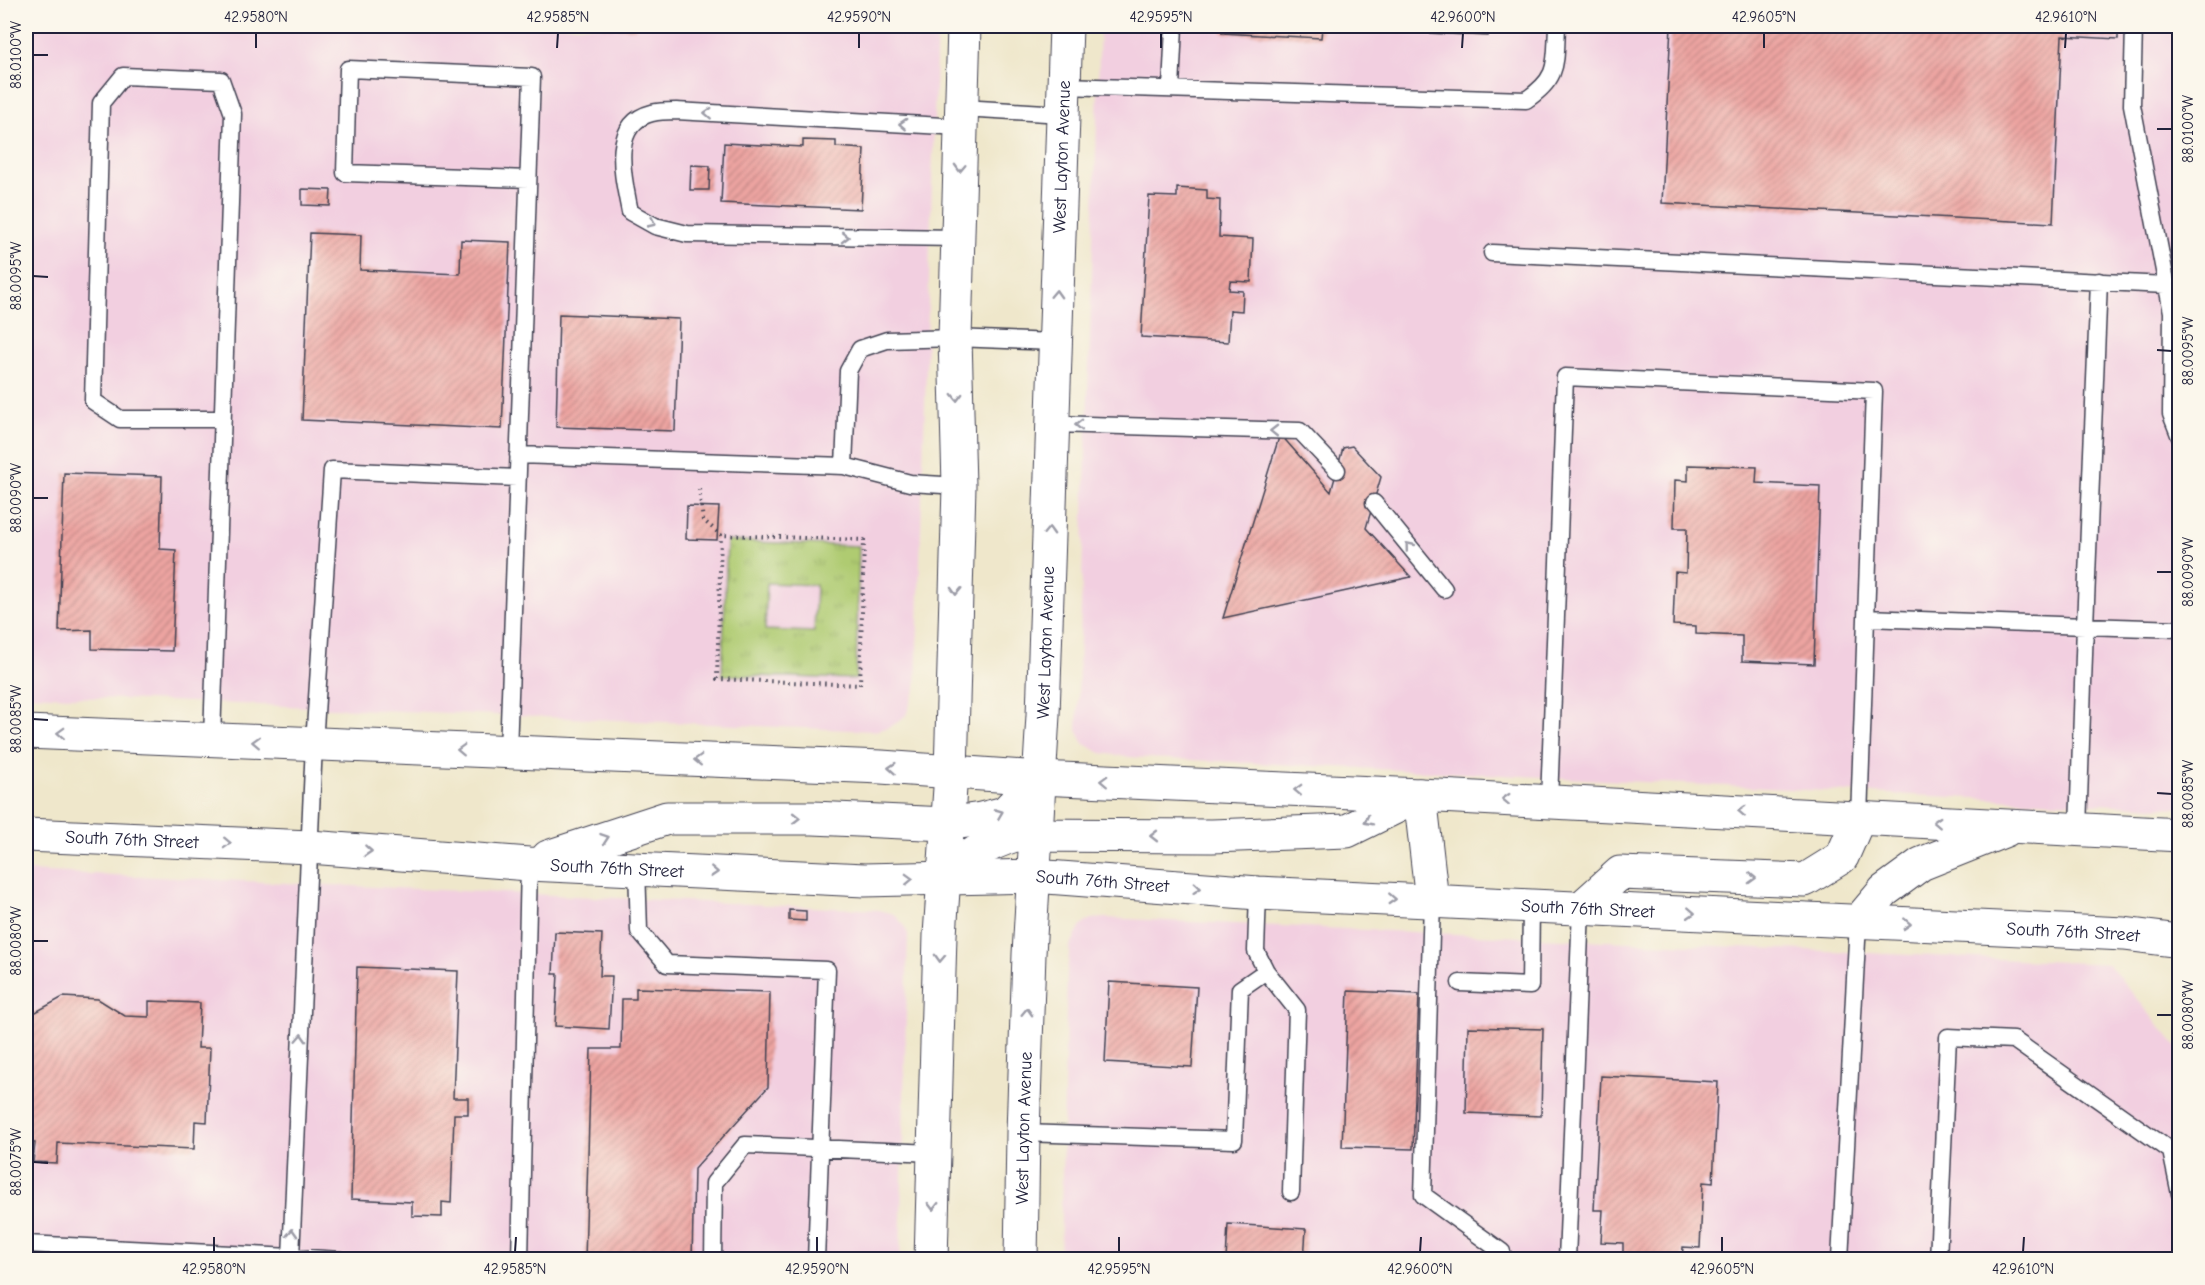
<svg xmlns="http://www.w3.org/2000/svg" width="2205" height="1285" font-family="'Comic Neue',sans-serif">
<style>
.built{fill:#f2cfe0}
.grass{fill:url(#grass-tufts);stroke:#687656;stroke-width:1.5;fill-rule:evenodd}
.building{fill:url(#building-hatch)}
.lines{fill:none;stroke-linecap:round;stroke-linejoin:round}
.service-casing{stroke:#414051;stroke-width:19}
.secondary-casing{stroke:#414051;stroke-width:35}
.path{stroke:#414051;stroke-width:4;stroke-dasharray:1.5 4.5;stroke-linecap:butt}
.service{stroke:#fff;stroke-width:16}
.secondary{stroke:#fff;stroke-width:33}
.oneway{stroke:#9c9ca7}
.ticks{fill:none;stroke:#22223b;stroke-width:2}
.labels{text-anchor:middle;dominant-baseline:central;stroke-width:4.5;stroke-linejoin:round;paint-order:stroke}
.street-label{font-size:18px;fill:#22223b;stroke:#fbf7ec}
.neatline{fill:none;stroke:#22223b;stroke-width:2}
.ticks-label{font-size:15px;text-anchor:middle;fill:#22223b}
</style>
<defs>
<pattern id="grass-tufts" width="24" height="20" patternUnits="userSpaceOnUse" patternTransform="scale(1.5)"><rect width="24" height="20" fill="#afcb71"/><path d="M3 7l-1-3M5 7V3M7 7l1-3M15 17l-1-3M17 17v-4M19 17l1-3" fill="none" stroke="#96ae63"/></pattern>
<pattern id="building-hatch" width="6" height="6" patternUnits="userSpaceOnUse" patternTransform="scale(1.5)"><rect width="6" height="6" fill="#eda4a1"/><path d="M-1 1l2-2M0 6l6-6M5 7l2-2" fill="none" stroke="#c08584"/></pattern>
</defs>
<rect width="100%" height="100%" fill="#fbf7ec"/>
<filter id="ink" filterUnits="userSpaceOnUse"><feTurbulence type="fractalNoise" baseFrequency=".0167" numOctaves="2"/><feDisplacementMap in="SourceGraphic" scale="12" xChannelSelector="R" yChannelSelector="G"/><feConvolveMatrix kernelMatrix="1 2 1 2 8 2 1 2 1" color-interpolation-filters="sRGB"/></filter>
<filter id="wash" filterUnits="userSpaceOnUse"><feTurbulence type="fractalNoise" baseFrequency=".008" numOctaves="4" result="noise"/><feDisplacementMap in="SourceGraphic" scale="24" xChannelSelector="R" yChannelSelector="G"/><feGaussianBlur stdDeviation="1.35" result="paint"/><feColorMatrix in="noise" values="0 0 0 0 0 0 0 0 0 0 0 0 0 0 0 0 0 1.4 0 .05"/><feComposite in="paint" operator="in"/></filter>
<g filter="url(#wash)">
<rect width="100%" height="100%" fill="#efe7cb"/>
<path class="built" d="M26 26H937L916 688 906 715 898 722 887 728 874 731 26 695Z
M1100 26H2179V808L1129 757 1101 753 1084 744 1077 730Z
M26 871 878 910 894 914 903 924 908 934 900 1259 26 1260Z
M1106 918 2108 964 2179 1049V1259L1060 1260 1067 972 1070 946 1081 926 1091 919Z"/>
<path class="grass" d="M727 541 859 546 856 679 722 675ZM767 583 816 585 814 632 765 630Z"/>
<g id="blocks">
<path class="building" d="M602 26H635V29L602 27Z
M1222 26H1488V36L1322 28 1321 38 1222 33Z
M1671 26H2118V39L2062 36 2053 223 1662 203Z
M803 140 836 141V147L864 149 861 209 721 203 724 143 803 147Z
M691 165 710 166 709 190H690Z
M1177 188 1207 190V199L1220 200 1219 237 1253 239 1251 282 1230 281 1229 290 1243 291 1242 311 1230 310 1228 342 1141 337 1149 196 1177 197Z
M302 189 331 190 330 206 302 205Z
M310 233 361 235 360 270 460 274 461 240 510 242 502 429 302 420Z
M559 314 679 319 675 431 556 427Z
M1280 434 1331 492 1343 448 1352 446 1381 477 1366 528 1411 577 1223 618Z
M1688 465 1757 467 1756 483 1820 486 1814 664 1742 661V636L1696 634V626L1673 625 1675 572 1686 573 1687 528H1674L1675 480 1688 481Z
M64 473 162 476 160 549 176 550 172 651 92 649V630L59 631Z
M687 506 719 507 717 540 686 539Z
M789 910 806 911V921L789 920Z
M555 932 602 934 600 976H612L609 1029 555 1026 558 974H553Z
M357 967 458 971 453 1098H468V1114H454L451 1203 442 1202V1217L412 1216V1202L351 1199Z
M1109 982 1197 987 1192 1067 1105 1062Z
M636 988 770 992 768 1087 694 1169 692 1260H585L591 1049H621L622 999H636Z
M1348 991 1419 994 1413 1149 1342 1147Z
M63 997 98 999 125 1016 149 1017V1001L200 1003 198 1048H210L207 1122 195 1121 194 1149 58 1143 57 1163 33 1162 35 1143 26 1142V1011L36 1012Z
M1468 1027 1543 1029 1541 1116 1466 1113Z
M1601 1076 1718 1082 1713 1183 1703 1182 1700 1248 1683 1247 1682 1260H1623V1243L1601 1242 1603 1210H1594Z
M1228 1224 1306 1229 1304 1260H1226Z"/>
</g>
</g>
<g filter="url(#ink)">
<use href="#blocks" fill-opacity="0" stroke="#414051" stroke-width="1.5"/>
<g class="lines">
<g class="service-casing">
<path id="service" d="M2134 26 2132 105 2172 312 2171 414 2180 437
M1063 86 1526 100C1560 77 1555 63 1557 26
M1171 88 1174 26
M962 108 1062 114
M958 238 687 234 655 226 630 212C624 180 608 124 652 113 659 111 668 111 676 111L961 127
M1492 253 2166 285
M2099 281 2085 626 2180 629
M1053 424 1300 431 1337 470
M518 455 844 466 910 483 959 486
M844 466 848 371 860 349 887 340 955 338 1054 342
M1374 503 1444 589
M1867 618 2085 626 2078 829
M212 740 213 708 233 114 221 80 123 76 101 103 93 401 120 419H223
M508 752 532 77 348 69 345 173 528 179
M1549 801 1565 377 1874 391 1859 818
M637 867 639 931 667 964 827 970 816 1260
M1432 901 1423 1195 1502 1252
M1266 971 1297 1010 1291 1192
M1460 983 1530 986 1531 906
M1023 1133 1234 1140 1240 989 1266 971 1256 951 1258 893
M26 1244 291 1257 314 744 332 470 517 478
M291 1257 341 1260
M520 1260 529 864
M713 1260 714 1183 745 1145 934 1153
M1567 1260 1581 908
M1840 1260 1858 922
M1938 1260 1948 1037 2014 1040 2171 1151 2180 1194"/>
</g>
<g class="secondary-casing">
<g id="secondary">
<path d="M26 732 881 767 1039 778 1420 795 2180 835"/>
<path d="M1420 795 1432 901"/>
<path id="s1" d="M26 835 310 847 529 864 864 880 1034 876 1258 893 2124 934 2180 941"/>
<path d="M548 857 667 818H813L947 824 981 819 1005 813 1039 778"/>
<path d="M943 878C969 855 982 846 1015 835L1212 836 1347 831 1416 797"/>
<path d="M1581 908 1620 873 1805 880 1842 857 1859 818"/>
<path d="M1858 922 1884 891 1921 864 2006 830"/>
<path d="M931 1260 940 935 951 773 959 486 955 338 964 26"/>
<path id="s2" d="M1021 1260 1023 1133 1029 954 1043 715 1066 26"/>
</g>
</g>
<path class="path" d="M699 489 703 520 721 535 717 679 860 685 864 540 721 535"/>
<use href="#service" class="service"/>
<use href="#secondary" class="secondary"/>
</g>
<defs><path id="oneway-chevron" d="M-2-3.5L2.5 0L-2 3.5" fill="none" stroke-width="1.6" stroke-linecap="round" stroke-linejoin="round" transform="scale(1.5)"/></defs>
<g class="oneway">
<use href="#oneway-chevron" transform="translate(708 113) rotate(-177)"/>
<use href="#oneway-chevron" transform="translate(903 124) rotate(-177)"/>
<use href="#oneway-chevron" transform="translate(960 168) rotate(92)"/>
<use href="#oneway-chevron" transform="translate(652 223) rotate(25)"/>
<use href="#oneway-chevron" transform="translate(845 237) rotate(1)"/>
<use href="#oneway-chevron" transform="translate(1056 294) rotate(-88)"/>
<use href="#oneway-chevron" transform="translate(957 397) rotate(89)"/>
<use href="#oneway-chevron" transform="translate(1079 425) rotate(-179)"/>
<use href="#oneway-chevron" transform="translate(1274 431) rotate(-179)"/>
<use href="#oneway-chevron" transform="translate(1049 531) rotate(-88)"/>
<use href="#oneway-chevron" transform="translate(1409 546) rotate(-129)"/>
<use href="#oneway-chevron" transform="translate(956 591) rotate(92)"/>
<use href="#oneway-chevron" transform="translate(61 733) rotate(-178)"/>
<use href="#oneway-chevron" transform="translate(256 742) rotate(-178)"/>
<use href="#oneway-chevron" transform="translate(461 750) rotate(-178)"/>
<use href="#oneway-chevron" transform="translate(698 760) rotate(-178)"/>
<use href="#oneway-chevron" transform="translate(892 768) rotate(-176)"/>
<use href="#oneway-chevron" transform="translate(1104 781) rotate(-178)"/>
<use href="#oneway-chevron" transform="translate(1298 790) rotate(-178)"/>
<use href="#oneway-chevron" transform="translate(1506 799) rotate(-177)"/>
<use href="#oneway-chevron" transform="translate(1742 811) rotate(-177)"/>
<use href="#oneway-chevron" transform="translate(999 813) rotate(-22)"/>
<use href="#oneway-chevron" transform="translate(796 818)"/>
<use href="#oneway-chevron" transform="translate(1368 821) rotate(153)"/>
<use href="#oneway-chevron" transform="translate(1937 822) rotate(-177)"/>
<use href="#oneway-chevron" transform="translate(1154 836) rotate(-180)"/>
<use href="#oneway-chevron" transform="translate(605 838) rotate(-19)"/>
<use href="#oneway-chevron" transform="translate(227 843) rotate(2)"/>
<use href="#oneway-chevron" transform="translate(368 851) rotate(4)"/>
<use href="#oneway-chevron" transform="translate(714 872) rotate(3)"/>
<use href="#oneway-chevron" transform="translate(1752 878) rotate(2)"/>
<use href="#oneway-chevron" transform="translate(909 879) rotate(-2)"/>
<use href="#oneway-chevron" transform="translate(1197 888) rotate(5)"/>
<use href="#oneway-chevron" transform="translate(1392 899) rotate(3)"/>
<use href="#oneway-chevron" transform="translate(1691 913) rotate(3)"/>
<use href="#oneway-chevron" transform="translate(1907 924) rotate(3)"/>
<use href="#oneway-chevron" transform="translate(940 958) rotate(92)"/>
<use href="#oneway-chevron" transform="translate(1027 1012) rotate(-88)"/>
<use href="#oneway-chevron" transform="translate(301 1038) rotate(-87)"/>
<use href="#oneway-chevron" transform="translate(933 1206) rotate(91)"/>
<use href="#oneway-chevron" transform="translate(292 1233) rotate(-87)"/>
</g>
</g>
<path class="ticks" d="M256 48V33M557 48 558 33M859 48V33M1161 48V33M1462 48 1463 33M1764 48V33M2065 48 2066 33M33 55H48M2157 129H2172M33 276 48 277M2157 350 2172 351M33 498H48M2157 572H2172M33 719 48 720M2157 793 2172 794M33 941H48M2157 1015H2172M33 1162 48 1163M214 1252V1237M515 1252 516 1237M817 1252V1237M1119 1252V1237M1420 1252 1421 1237M1722 1252V1237M2023 1252 2024 1237"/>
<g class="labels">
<g class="street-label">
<text stroke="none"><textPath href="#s2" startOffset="1104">West Layton Avenue</textPath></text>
<text stroke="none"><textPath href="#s2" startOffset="618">West Layton Avenue</textPath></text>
<text stroke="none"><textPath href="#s1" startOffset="106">South 76th Street</textPath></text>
<text stroke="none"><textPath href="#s1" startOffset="592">South 76th Street</textPath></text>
<text stroke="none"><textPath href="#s1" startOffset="1078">South 76th Street</textPath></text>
<text stroke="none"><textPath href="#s1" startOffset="1564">South 76th Street</textPath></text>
<text stroke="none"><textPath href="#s1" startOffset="2050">South 76th Street</textPath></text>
<text stroke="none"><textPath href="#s2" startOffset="132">West Layton Avenue</textPath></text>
</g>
</g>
<rect width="2205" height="1285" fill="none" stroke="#fbf7ec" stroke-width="66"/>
<rect x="33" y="33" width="2139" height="1219" class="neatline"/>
<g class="ticks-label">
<text x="256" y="22">42.9580°N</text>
<text x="558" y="22">42.9585°N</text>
<text x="859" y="22">42.9590°N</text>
<text x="1161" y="22">42.9595°N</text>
<text x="1463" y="22">42.9600°N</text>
<text x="1764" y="22">42.9605°N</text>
<text x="2066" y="22">42.9610°N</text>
<text transform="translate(16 55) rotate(-90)" y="5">88.0100°W</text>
<text transform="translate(2188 129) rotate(-90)" y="5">88.0100°W</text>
<text transform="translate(16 276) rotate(-90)" y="5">88.0095°W</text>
<text transform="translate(2188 351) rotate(-90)" y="5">88.0095°W</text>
<text transform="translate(16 498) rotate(-90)" y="5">88.0090°W</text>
<text transform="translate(2188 572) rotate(-90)" y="5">88.0090°W</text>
<text transform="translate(16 719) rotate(-90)" y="5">88.0085°W</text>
<text transform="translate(2188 794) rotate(-90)" y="5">88.0085°W</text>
<text transform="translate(16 941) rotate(-90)" y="5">88.0080°W</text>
<text transform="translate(2188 1015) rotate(-90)" y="5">88.0080°W</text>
<text transform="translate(16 1162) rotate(-90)" y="5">88.0075°W</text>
<text x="214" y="1274">42.9580°N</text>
<text x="515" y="1274">42.9585°N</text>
<text x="817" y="1274">42.9590°N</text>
<text x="1119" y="1274">42.9595°N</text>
<text x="1420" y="1274">42.9600°N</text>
<text x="1722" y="1274">42.9605°N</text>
<text x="2023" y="1274">42.9610°N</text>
</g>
</svg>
